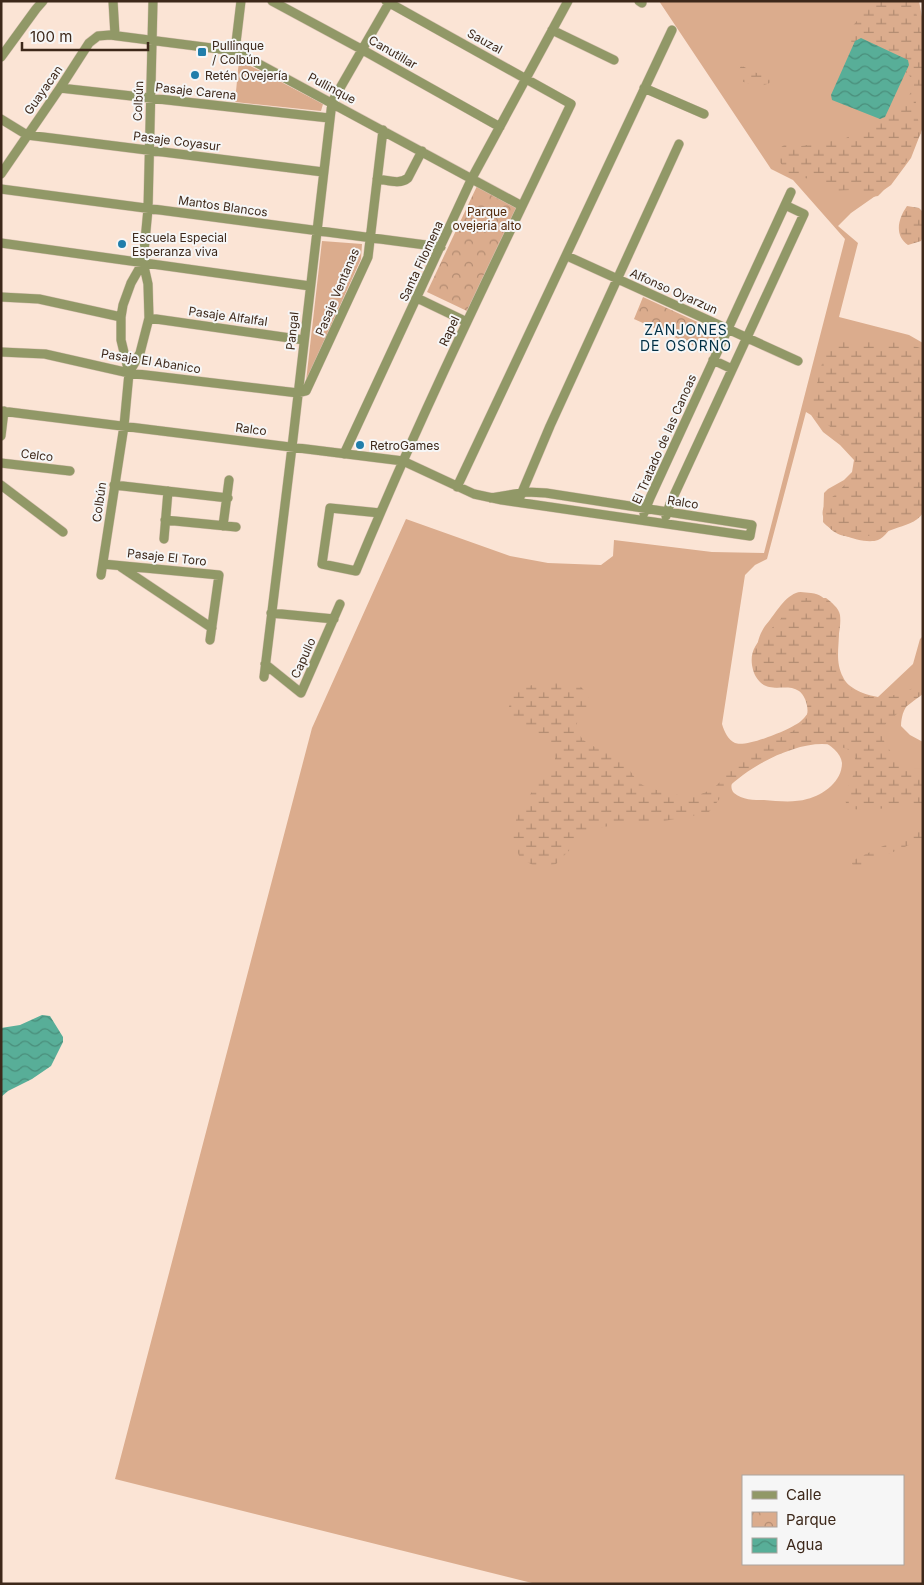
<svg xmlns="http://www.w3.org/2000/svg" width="924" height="1585" font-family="Inter,sans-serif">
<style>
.grass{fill:#dbac8d;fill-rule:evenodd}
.wetland{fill:url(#wetland-marsh)}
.park{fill:url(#park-crowns)}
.water{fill:url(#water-waves)}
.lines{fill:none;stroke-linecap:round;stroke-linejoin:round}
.minor-casing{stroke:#d9c2b3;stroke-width:10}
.minor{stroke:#919867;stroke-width:9}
.poi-dot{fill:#207eab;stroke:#f6f6f6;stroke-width:2}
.labels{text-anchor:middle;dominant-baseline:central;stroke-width:4;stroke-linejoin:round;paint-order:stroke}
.street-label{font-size:12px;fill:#3d281a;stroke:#f6f6f6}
.poi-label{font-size:12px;fill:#3d281a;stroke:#f6f6f6;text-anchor:start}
.park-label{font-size:12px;fill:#51290a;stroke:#f6f6f6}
.neighbourhood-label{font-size:14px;letter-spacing:1px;fill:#023045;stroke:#f6f6f6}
</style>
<defs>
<pattern id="wetland-marsh" width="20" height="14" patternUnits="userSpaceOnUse" patternTransform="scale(1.25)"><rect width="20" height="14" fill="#dbac8d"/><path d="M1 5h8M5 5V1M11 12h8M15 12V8" fill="none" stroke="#b38c72"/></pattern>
<pattern id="park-crowns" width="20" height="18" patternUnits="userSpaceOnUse" patternTransform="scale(1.25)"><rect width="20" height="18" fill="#dbac8d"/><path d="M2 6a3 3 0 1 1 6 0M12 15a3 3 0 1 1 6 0" fill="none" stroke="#b38c72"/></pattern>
<pattern id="water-waves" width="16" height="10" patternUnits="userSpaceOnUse" patternTransform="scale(1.25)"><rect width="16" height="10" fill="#58ae98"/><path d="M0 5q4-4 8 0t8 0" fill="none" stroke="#4a8e7b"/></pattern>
</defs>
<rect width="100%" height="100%" fill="#fbe4d5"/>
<path class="grass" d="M659 1H919L923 22V127L911 158 891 185 851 213 838 226 858 243 839 317 909 335 923 343V507C914 513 904 518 896 524 889 529 885 537 878 540 864 545 832 533 823 522L824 493 828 489 844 480 852 472 854 460 840 445 823 432 811 415 806 412 767 559 755 565 745 575 722 724C724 731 728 740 735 743 746 748 792 729 801 721 810 713 813 704 817 694L758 666C756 650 756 640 765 626 774 616 783 598 796 593 800 591 806 593 811 593 820 594 824 597 829 605 849 631 830 652 843 677 848 689 866 695 878 697L913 664 920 639 923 636V689C910 702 902 706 901 726L910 735 923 742V1584H536L115 1479 312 728 406 519 510 556 548 563 601 565 613 556 614 540 712 552 764 553 845 239 793 180 771 169ZM821 741C830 744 841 753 842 763 842 781 824 795 807 799 794 803 777 801 764 800 754 800 742 800 734 793 731 790 731 786 732 782L766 753ZM743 1476H903V1564H743Z
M239 60 323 104 321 111 235 102Z
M322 241 362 244 361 259 306 381Z"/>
<path class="wetland" d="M874 1H913L923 39V84L918 94 915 106 921 133 904 166 882 192 878 196 872 197 851 190 833 191 817 180 792 176 788 174 778 159 777 152 780 148 784 145 801 146 844 139 889 117 905 103 914 86V81L904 70 852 60 848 39 850 29Z
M741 66C746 67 748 70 753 72 759 74 765 73 771 76V82C760 89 749 85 738 79L737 73Z
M907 206 919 208 923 212V237L921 241 908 245C894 235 898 219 907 206Z
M836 340C847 341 857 342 868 342 887 342 904 341 923 349V513C916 523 905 525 894 529 872 537 832 547 823 516 818 498 855 490 855 460 855 455 854 449 851 445 842 434 827 425 816 416L813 410V400L827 343Z
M806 598H826C831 602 839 608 840 615 842 631 834 646 837 662 844 707 893 703 923 682V694C915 700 884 722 882 730 879 740 896 759 904 765 910 769 916 769 923 768V807L921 804H915L871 810 848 809C847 806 845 801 845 798 846 785 862 768 853 754 849 748 840 747 833 745 801 738 748 766 727 789 720 797 715 806 708 813L648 824 628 822 599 828 585 834 556 864 538 868 520 858 512 838 517 816 529 796 555 761V753L546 739 513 723 508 717 509 706 513 693C528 684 563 676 579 686 585 689 588 696 590 703 587 711 574 720 577 729 582 748 606 748 619 758 630 766 634 783 647 787 665 793 688 800 706 792 720 787 728 770 739 761 746 756 754 752 762 747 775 738 802 732 807 715 809 707 805 695 799 691 787 683 771 693 760 682 755 677 753 671 752 665 749 644 766 635 778 622 783 617 790 605 795 602 798 600 803 599 806 598Z
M923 830V839L856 868 852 864 853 860 911 833Z"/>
<path class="park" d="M477 186 518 208 467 311 427 292Z
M643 297 717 331 719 334 710 353 634 319Z"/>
<path class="water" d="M861 38 908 60 909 65 885 117 880 119 832 100 831 95 855 41Z
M42 1015 50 1016 63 1037V1042L51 1066 32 1079 8 1091 1 1097V1028L20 1025Z"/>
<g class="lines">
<g class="minor-casing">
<path id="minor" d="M113 1 115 35
M272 1 361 49 500 127
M639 1 642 3
M552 30 614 60
M235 51 241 1
M1 57 36 9 43 1
M60 88 329 118
M644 88 704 114
M1 119 27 135 323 172
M1 174 60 88 89 43 98 36 110 35 235 51 522 206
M377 179C387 180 400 185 408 178L422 151
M1 189 441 247
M1 243 310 286
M567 256 798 361
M1 297 39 299 121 317
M417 298 467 322
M149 318 304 340
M1 352 45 354 129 373 298 393 306 391 368 257 383 130
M713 360 732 369
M129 373 140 353 149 318 148 284 143 262 148 209 153 1
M1 411 403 461 474 494 502 500 750 536 752 525 546 493 527 492 491 498
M1 436 4 411
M344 454 472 178 568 1
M1 463 70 471
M1 485 63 532
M114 485 228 498
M457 487 672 30
M520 497 550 426 679 144
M380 513 330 508 322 564 356 571C421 413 497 259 571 104L386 1
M644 513 650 498 791 192
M666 516 670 504 804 214 785 205
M165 520 236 527
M223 526 229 480
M164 539 168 491
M103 564 219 575 210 640
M121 567 212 628
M101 575 124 426 129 373 121 340V317L123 305 131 283 143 262
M271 613 334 619
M265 664 301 693 340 604
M264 677 292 447 332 102 389 3"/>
</g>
<use href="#minor" class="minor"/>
</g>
<g class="poi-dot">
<rect x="197" y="47" width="10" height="10" rx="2.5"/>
<circle cx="195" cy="75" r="5"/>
<circle cx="122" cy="244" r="5"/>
<circle cx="360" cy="445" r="5"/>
</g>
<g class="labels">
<g class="street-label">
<text transform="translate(485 41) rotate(29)">Sauzal</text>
<text transform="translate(393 52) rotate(30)">Canutillar</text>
<text transform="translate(332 88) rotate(28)">Pullinque</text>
<text transform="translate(43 90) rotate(-55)">Guayacan</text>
<text transform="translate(196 91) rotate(6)">Pasaje Carena</text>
<text transform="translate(138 101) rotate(-88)">Colbún</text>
<text transform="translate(177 141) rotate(7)">Pasaje Coyasur</text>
<text transform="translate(223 206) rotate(8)">Mantos Blancos</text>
<text transform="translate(421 261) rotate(-65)">Santa Filomena</text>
<text transform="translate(674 291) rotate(24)">Alfonso Oyarzun</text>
<text transform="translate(337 292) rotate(-67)">Pasaje Ventanas</text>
<text transform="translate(228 316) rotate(8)">Pasaje Alfalfal</text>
<text transform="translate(292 331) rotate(-84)">Pangal</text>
<text transform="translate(449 331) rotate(-65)">Rapel</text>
<text transform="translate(151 361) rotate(9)">Pasaje El Abanico</text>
<text transform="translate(251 429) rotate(7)">Ralco</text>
<text transform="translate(664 439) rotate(-66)">El Tratado de las Canoas</text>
<text transform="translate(37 455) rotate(7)">Celco</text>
<text transform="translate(99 502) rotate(-82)">Colbún</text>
<text transform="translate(683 502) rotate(9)">Ralco</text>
<text transform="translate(167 557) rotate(6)">Pasaje El Toro</text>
<text transform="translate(303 658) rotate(-66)">Capullo</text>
</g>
<g class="poi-label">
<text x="212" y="45">Pullinque<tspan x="212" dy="14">/ Colbún</tspan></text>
<text x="205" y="75">Retén Ovejería</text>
<text x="132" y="237">Escuela Especial<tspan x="132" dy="14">Esperanza viva</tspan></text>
<text x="370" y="445">RetroGames</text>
</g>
<g class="park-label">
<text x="487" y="211">Parque<tspan x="487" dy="14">ovejeria alto</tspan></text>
</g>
<g class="neighbourhood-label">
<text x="686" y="329">ZANJONES<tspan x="686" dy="16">DE OSORNO</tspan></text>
</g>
</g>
<rect width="924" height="1585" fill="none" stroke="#3d281a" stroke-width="5"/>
<rect x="742" y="1475" width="162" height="90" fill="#f6f6f6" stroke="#aca49e"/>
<rect x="752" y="1491" width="25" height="8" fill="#919867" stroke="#aca49e"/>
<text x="786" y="1500" font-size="15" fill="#3d281a">Calle</text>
<rect x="752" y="1512" width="25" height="15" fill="url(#park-crowns)" stroke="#aca49e"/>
<text x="786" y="1525" font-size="15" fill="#3d281a">Parque</text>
<rect x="752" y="1538" width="25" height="15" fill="url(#water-waves)" stroke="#aca49e"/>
<text x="786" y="1550" font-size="15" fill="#3d281a">Agua</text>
<path d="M22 42v8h126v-8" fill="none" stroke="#3d281a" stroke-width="2.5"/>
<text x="30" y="42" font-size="15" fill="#3d281a" stroke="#f6f6f6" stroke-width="4" paint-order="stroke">100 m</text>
</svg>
